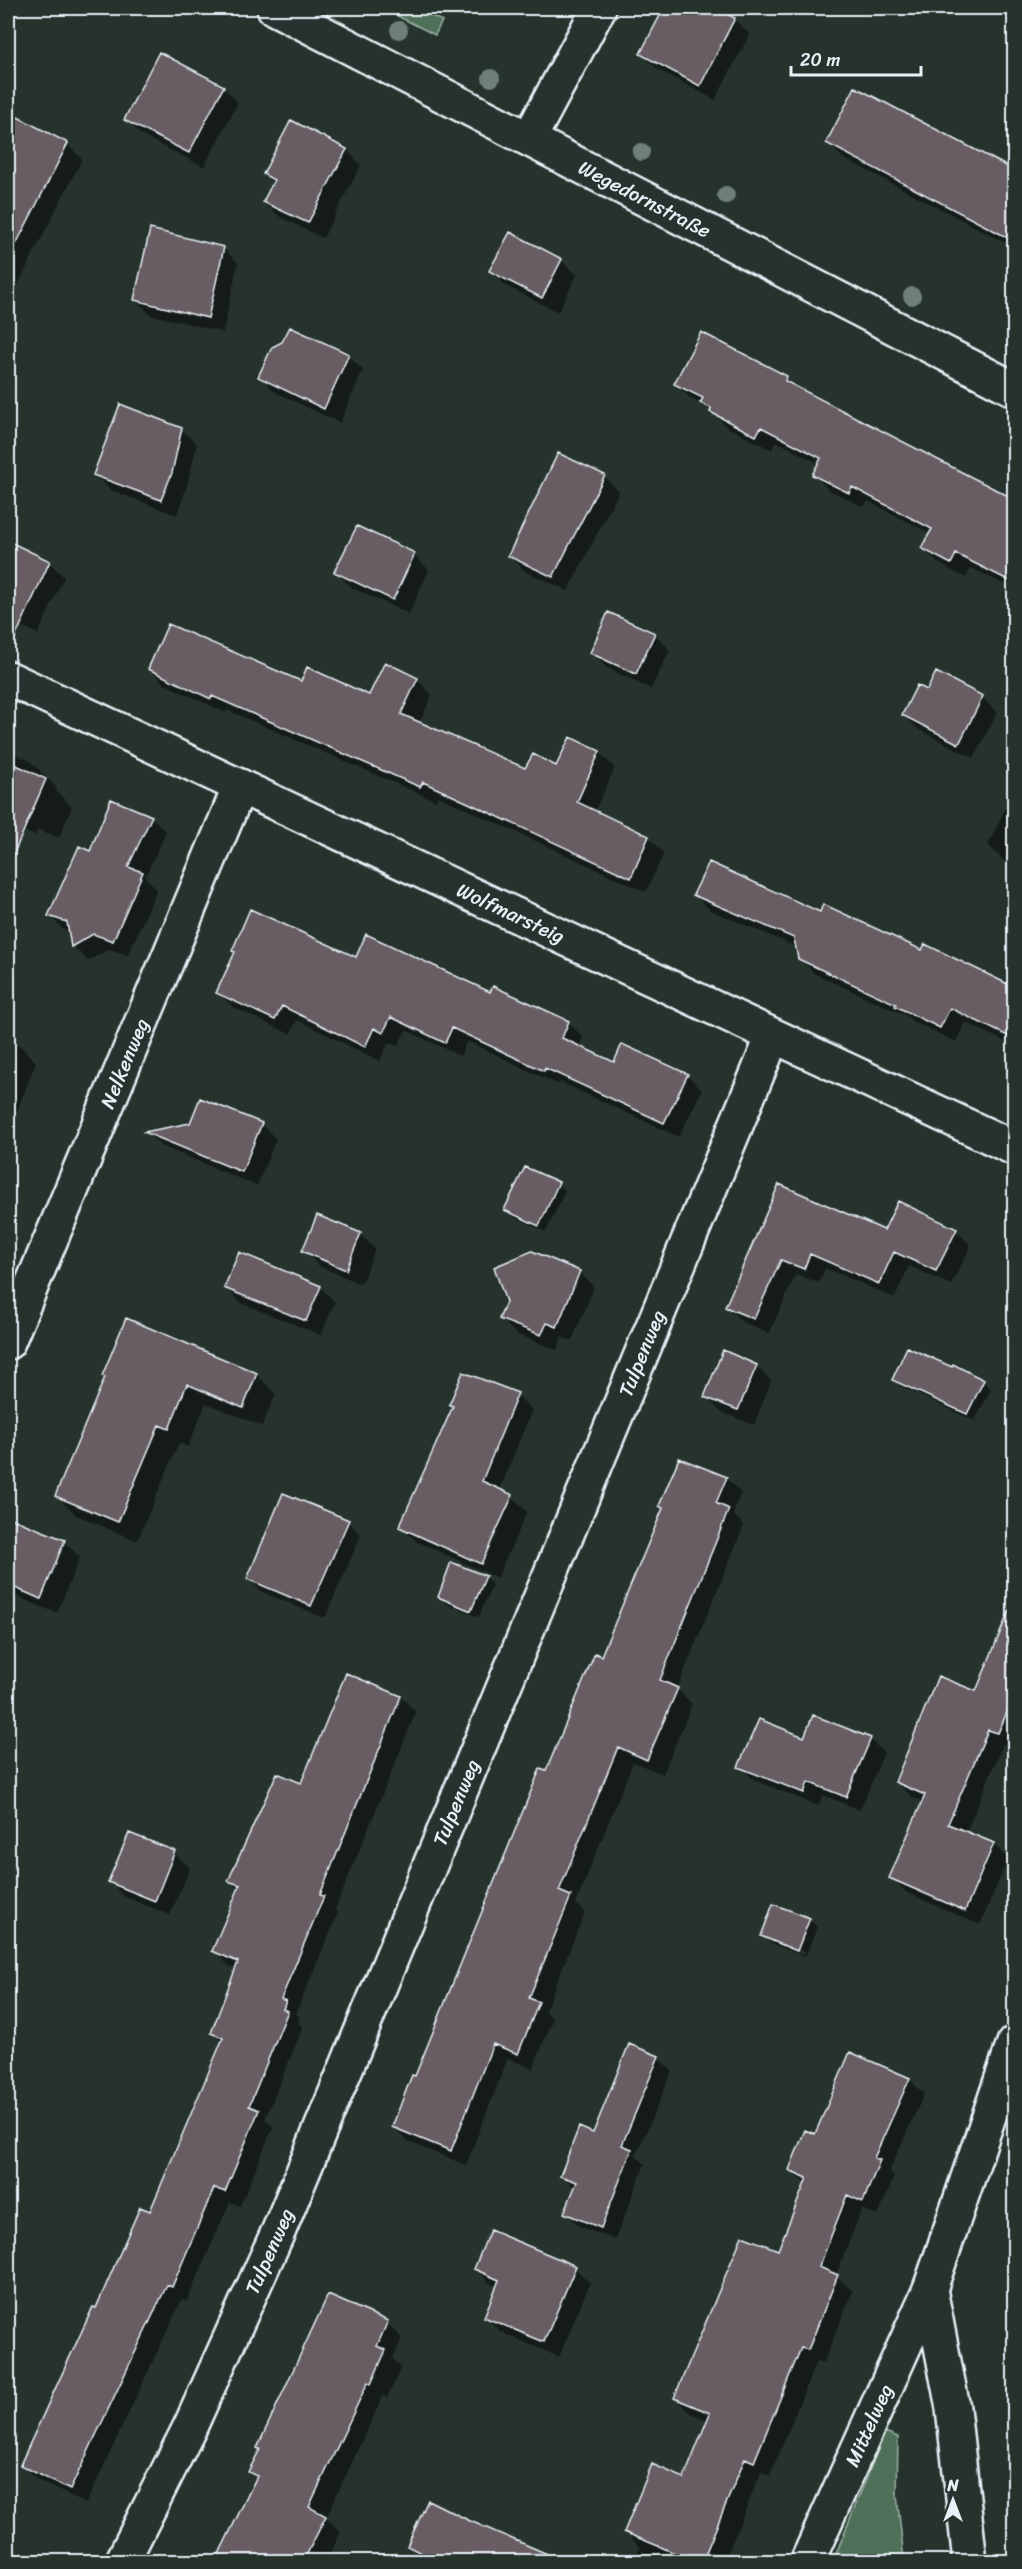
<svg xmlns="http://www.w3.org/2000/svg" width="1022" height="2569" font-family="Sriracha,sans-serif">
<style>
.green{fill:#4f6f59;stroke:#9cb0a8;stroke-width:1.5}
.shadow{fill:#0007;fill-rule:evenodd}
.building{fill:#675d62;stroke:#e8f1f8;stroke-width:1.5}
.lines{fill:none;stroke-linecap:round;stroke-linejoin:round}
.minor-casing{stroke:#e8f1f8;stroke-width:38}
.minor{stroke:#26332d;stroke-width:33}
.tree{fill:#6f7f79}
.labels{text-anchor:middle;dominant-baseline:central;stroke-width:4.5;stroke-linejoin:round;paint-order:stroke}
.street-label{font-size:20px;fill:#e8f1f8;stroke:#26332d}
</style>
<rect width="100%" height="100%" fill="#26332d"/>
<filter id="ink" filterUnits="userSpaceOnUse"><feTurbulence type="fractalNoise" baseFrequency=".0167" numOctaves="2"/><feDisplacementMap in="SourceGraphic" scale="12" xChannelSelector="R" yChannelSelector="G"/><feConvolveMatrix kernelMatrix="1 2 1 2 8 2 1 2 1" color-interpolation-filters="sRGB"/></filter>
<g filter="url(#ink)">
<path class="green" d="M382 8H416L442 21 435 35Z
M885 2432 898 2437 897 2495 904 2561H833Z"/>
<path class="shadow" d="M540 8H551L549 12Z
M666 8H713L734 19 750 34 715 100 657 69 641 53Z
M998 8H1014V22L1011 20Z
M223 87 238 102 204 167 141 135 126 119Z
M856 89 1014 171V247L843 158 828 143Z
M8 114 67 144 82 159 8 304Z
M346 150 361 165 323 238 280 217 264 202 274 183 264 174Z
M511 234 561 260 577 275 558 312 506 286 491 271Z
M223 248 238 263 223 332 151 315 136 300Z
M348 355 363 370 340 423 275 392 260 377Z
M786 378 797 389 1014 503V589L971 568 966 578 938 563 923 548 931 534 868 501 864 507 829 490 814 475 820 464 776 441 772 450 727 427 705 405 691 399 676 384Z
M181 429 197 444 186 489 177 515 110 490 95 475Z
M604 476 619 491 568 591 525 571 510 556Z
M357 528 414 555 429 570 409 614 351 587 336 572Z
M8 542 49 562 64 577 38 634 8 620Z
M609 614 655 634 670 650 651 689 607 668 592 653Z
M150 669 301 683 370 697 417 679 432 695 419 724 526 770 557 768 571 739 600 753 615 768 594 812 648 837 664 853 646 892 438 796 436 801 227 710 226 713 165 684Z
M937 674 982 697 997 713 974 758 919 730 903 715 928 692Z
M8 750 30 761 57 788 56 791 72 807 59 838 38 829 35 836 8 823Z
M1009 801 1014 804V865L1003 860 988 845Z
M151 817 166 832 145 877 157 889 128 955 109 949 88 961 73 946 70 933 65 931 50 916 90 853Z
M695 895 821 914 1009 985 1014 974V1046L965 1022 956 1042 912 1021 907 1016 815 974 800 958 797 947 710 910Z
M233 950 356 959 491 994 494 988 568 1022 583 1037 579 1047 615 1064 687 1075 702 1090 679 1137 560 1082 559 1085 467 1041 460 1056 406 1030 398 1046 389 1042 380 1061 297 1020 290 1034 233 1007 218 993 236 953Z
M8 1041 20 1046 36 1062 8 1134Z
M261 1124 276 1139 257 1186 161 1146 147 1133Z
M558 1183 565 1191 546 1232 514 1217 506 1209Z
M780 1186 885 1232 956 1230 971 1246 951 1285 909 1266 895 1298 825 1268 819 1283 796 1274 769 1334 742 1322 727 1306Z
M360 1234 375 1249 361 1284 319 1266 304 1250Z
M579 1272 594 1287 572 1341 562 1337 557 1350 516 1334 501 1319Z
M320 1287 335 1302 321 1335 241 1303 226 1288Z
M756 1366 771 1381 754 1425 721 1412 706 1397Z
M256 1374 276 1394 262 1426 206 1403 188 1447 179 1443 137 1541 76 1515 57 1496 106 1378 104 1376Z
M894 1380 983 1381 991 1389 975 1421 902 1387Z
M517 1395 532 1410 499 1491 512 1497 527 1512 497 1578 416 1541 400 1526 454 1408 451 1404Z
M726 1478 741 1493 733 1514 744 1525 677 1689 692 1704 663 1774 633 1762 576 1903 585 1912 545 2011 553 2019 533 2069 508 2058 466 2165 409 2142 393 2127 547 1773 602 1658 664 1509 661 1506Z
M12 1520 64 1542 80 1557 57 1613 8 1593V1530Z
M348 1521 361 1535 325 1618 262 1592 248 1578Z
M485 1577 492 1585 479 1617 447 1604 440 1597Z
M1013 1607 1014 1608V1747L1003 1744 966 1833 993 1844 1008 1859 980 1925 906 1892 891 1877 923 1802 912 1797 896 1782 976 1693Z
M401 1697 416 1712 335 1910 338 1913 296 2013 300 2017 298 2023 303 2027 265 2119 273 2127 240 2206 230 2202 187 2301 182 2299 86 2504 37 2480 22 2465 97 2311 151 2213 223 2043 212 2032 237 1969 229 1966 214 1950 239 1890 230 1881 302 1785Z
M804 1739H870L884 1753 860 1810 823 1795 818 1806 754 1780 740 1766Z
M8 1774 14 1780 8 1796Z
M129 1835 174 1853 190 1868 170 1915 125 1897 110 1882Z
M774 1906 809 1919 817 1927 805 1957 770 1943 763 1935ZM770 1937 805 1952 804 1955 770 1941Z
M658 2058 672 2071 636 2156 645 2164 615 2240 579 2226 566 2212 576 2189 562 2175Z
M909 2079 924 2094 889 2172 894 2177 878 2216 862 2209 836 2276 853 2291 823 2364 816 2362 770 2476 761 2472 724 2562H634L640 2547 626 2532 685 2479 709 2421 691 2413 675 2398 779 2252 806 2185 791 2170 816 2136Z
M575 2268 590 2283 559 2357 501 2332 486 2317 498 2287 491 2284 475 2269Z
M387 2323 402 2338 393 2359 401 2367 387 2398 383 2396 326 2518 341 2532 326 2562H218L258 2479 250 2472Z
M408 2546 530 2562H427Z"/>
<path class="building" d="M664 8H716L735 18 700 86 640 54Z
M159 52 224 86 189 153 124 120Z
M855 87 1014 170V241L826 143Z
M8 112 68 143 8 260Z
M291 120 347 149 308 223 263 202 274 180 263 174Z
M150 229 224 247 208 318 134 300Z
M510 232 562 259 542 298 489 271Z
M290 327 349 354 324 409 258 377 272 347 282 342Z
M701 332 787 376 785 381 1014 499V583L956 554 951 564 921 548 932 529 852 487 849 493 812 475 821 458 761 427 756 436 710 412 711 408 700 403 703 398 674 384Z
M120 404 182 428 172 473 161 500 93 475Z
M558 453 605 475 553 577 508 556Z
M357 526 415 553 393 600 334 572Z
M8 541 50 561 8 653Z
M608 612 655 633 636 674 590 653Z
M168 624 301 681 307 667 369 695 385 662 418 678 401 714 525 768 533 754 556 766 570 737 600 751 577 802 649 836 631 878 423 782 420 787 212 696 211 699 148 669Z
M936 672 983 696 959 744 902 715 917 685 927 690Z
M8 761 46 779 8 867Z
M111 799 152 816 128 867 143 872 113 941 93 934 71 947 67 922 48 916 79 846 90 851Z
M709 862 820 912 823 904 922 950 925 944 1014 987V1039L950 1008 940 1028 895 1006 896 1004 798 959 794 938 693 895Z
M250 909 356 957 366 934 490 992 493 986 569 1021 562 1038 614 1062 622 1044 688 1074 664 1123 545 1068 544 1071 452 1028 445 1043 391 1017 383 1033 374 1028 365 1047 282 1006 275 1020 216 993 235 952 232 951Z
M200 1098 262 1123 242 1172 144 1132 190 1123Z
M525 1167 559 1182 539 1226 504 1210Z
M779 1184 884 1230 898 1201 957 1229 936 1271 894 1252 879 1284 810 1254 804 1269 781 1260 754 1319 725 1307Z
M317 1215 361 1233 346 1270 302 1251Z
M532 1251 580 1271 557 1327 547 1323 541 1335 499 1319 506 1302 494 1267Z
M239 1252 321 1286 306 1321 224 1288Z
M126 1318 257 1373 243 1408 187 1384 169 1429 159 1425 118 1522 55 1496 105 1377 102 1376Z
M907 1347 952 1367 953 1364 984 1380 967 1414 892 1380Z
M723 1350 757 1365 738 1410 704 1397Z
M463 1372 518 1393 482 1481 513 1495 481 1564 399 1527 453 1406 449 1405Z
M679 1458 727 1477 716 1503 729 1509 660 1680 678 1688 647 1760 618 1747 559 1891 571 1896 529 1998 539 2002 518 2054 493 2044 451 2151 392 2127 412 2075 415 2076 540 1769 546 1771 595 1653 601 1656 663 1508 659 1506Z
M283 1493 349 1520 311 1606 247 1579Z
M8 1517 65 1540 41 1599 8 1585Z
M451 1562 486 1576 471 1611 438 1597Z
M1014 1599V1696L998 1733 988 1730 948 1824 994 1843 965 1911 889 1878 925 1795 895 1782 938 1676 976 1691Z
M346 1673 401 1696 320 1895 324 1896 281 1999 286 2001 283 2009 288 2011 249 2106 259 2110 225 2192 214 2188 172 2287 167 2285 70 2490 20 2465 93 2307 96 2308 140 2207 150 2211 223 2038 211 2033 238 1962 212 1951 240 1885 228 1881 277 1773 301 1783Z
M813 1715 871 1738 846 1797 808 1782 804 1793 738 1767 759 1719 804 1737Z
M129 1833 175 1851 155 1901 108 1882Z
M773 1904 810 1918 797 1951 761 1936Z
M629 2044 659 2056 622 2145 632 2149 601 2228 564 2213 577 2182 560 2176 579 2127 593 2133Z
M850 2052 910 2078 874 2158 880 2160 863 2202 847 2195 819 2267 838 2275 808 2350 801 2348 754 2462 745 2458 702 2562H697L624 2532 652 2464 684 2478 710 2413 674 2398 742 2236 778 2250 807 2178 789 2170 805 2130 815 2134Z
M490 2230 576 2266 544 2342 484 2317 499 2280 474 2269Z
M328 2295 388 2321 377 2346 386 2350 371 2384 368 2382 309 2507 326 2516 303 2562H215L257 2476 248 2472 260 2449 257 2448Z
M428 2500 468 2520 566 2562H439L407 2546Z"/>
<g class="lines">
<g class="minor-casing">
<g id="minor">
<path id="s1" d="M274 8 1014 389"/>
<path d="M529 139 599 8"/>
<path id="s2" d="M8 678 1014 1148"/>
<path id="s3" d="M8 1342 240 786"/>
<path d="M930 2289 953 2408 970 2562"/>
<path id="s4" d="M122 2562 190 2427 279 2230 773 1036"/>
<path id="s5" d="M807 2562 930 2289 1014 2043"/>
</g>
</g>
<use href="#minor" class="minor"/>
</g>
<g class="tree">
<circle cx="399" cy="30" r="9"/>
<circle cx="491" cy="78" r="9"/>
<circle cx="641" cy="152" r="9"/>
<circle cx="726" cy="195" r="9"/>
<circle cx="912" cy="296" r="9"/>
</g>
</g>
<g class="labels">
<g class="street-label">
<text stroke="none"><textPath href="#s1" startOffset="417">Wegedornstraße</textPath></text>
<text stroke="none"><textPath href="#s2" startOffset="555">Wolfmarsteig</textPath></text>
<text stroke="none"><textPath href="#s3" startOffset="302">Nelkenweg</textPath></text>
<text stroke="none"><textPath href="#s4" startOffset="1316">Tulpenweg</textPath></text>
<text stroke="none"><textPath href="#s4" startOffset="830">Tulpenweg</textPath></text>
<text stroke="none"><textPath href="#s4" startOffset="344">Tulpenweg</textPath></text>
<text stroke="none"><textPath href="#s5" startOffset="150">Mittelweg</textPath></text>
</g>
</g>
<rect width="1022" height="2569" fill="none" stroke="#26332d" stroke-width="30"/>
<rect x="15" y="15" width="992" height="2539" fill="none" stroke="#e8f1f8" stroke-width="2" filter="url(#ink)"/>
<g transform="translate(953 2500)" stroke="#26332d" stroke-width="4.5" paint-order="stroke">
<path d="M0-4.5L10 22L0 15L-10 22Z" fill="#e8f1f8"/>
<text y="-9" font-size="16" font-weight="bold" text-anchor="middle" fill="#e8f1f8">N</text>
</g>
<path d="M791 66v9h130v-9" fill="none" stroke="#e8f1f8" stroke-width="3"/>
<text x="800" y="66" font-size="18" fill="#e8f1f8" stroke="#26332d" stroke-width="4.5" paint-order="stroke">20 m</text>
</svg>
